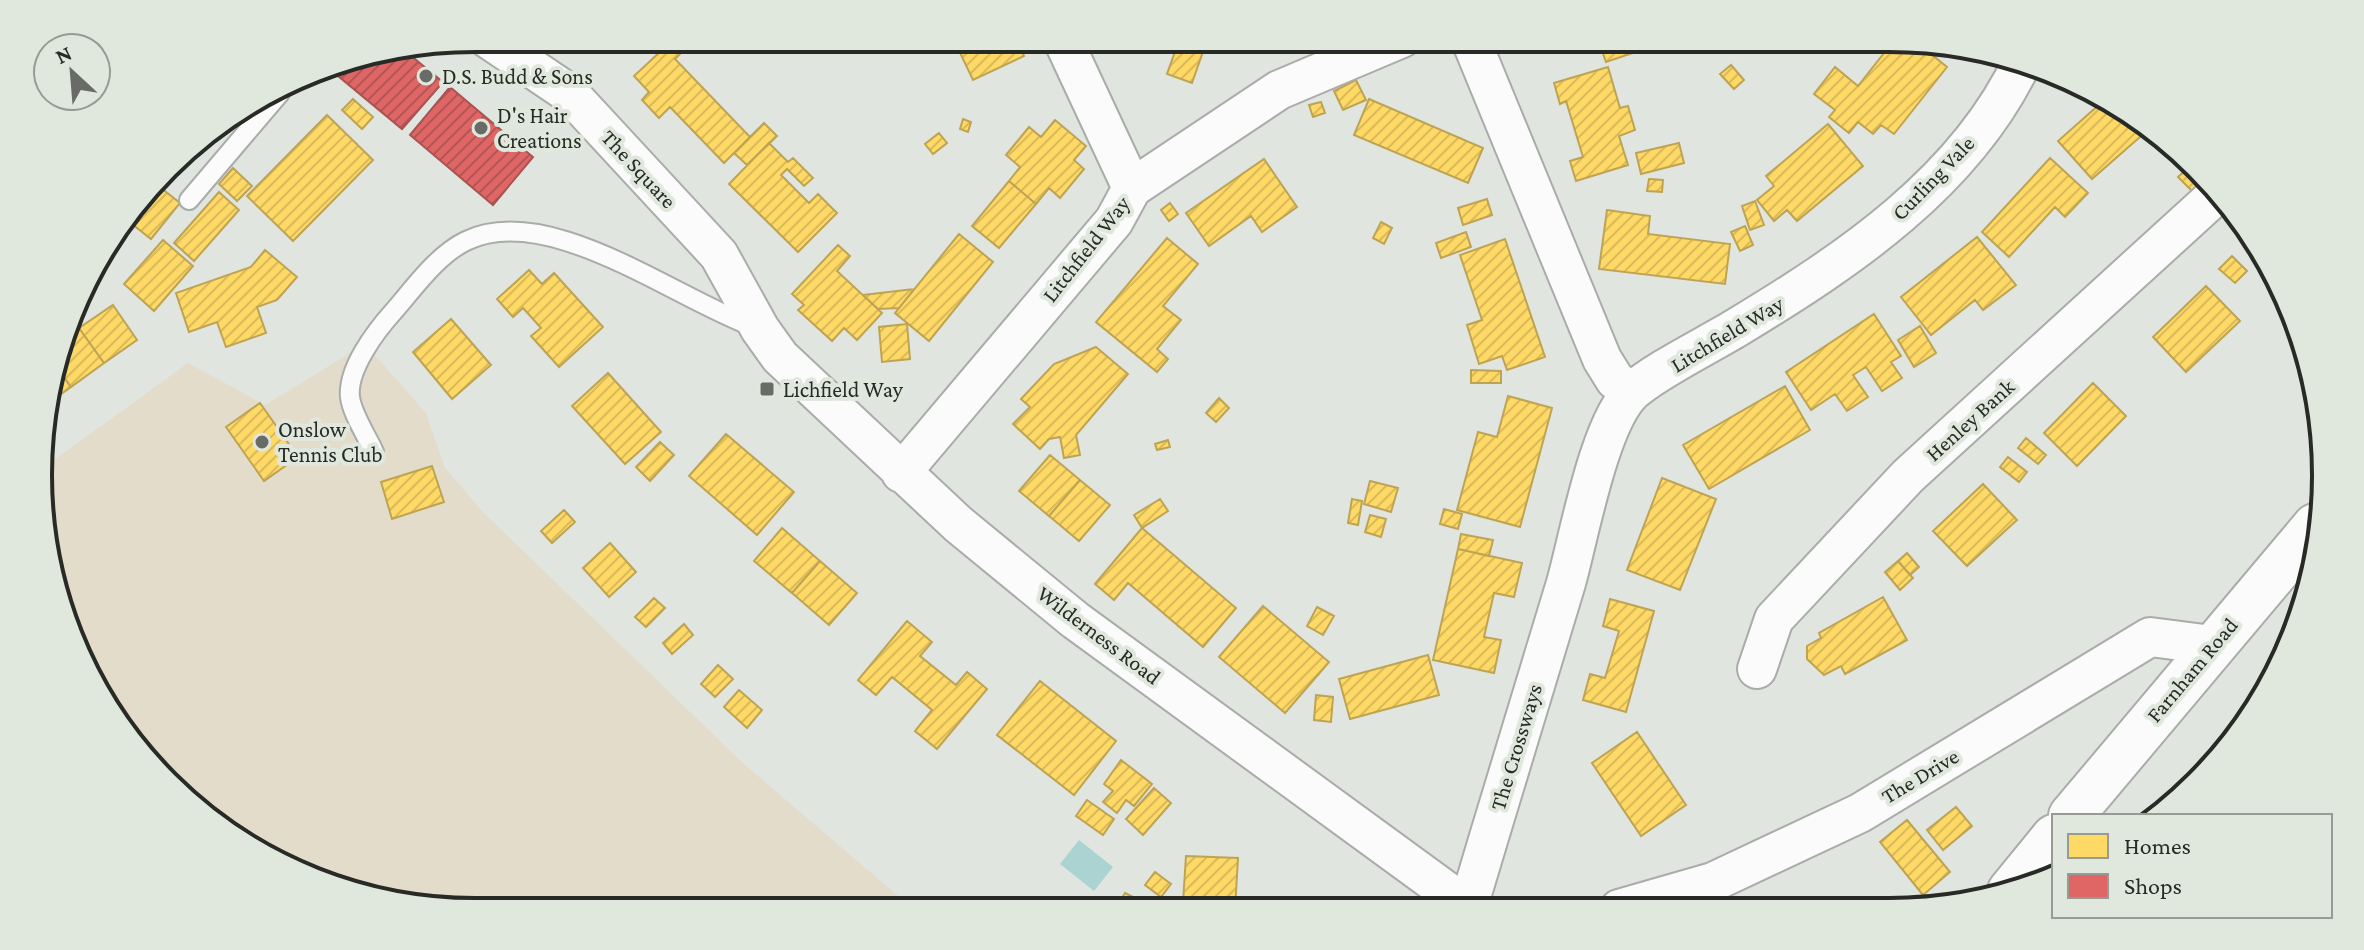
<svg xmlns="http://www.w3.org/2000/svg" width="2364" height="950" font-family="'Crimson Pro',serif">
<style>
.green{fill:#e4dccb}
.water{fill:#abd3d1}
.homes{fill:url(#homes-hatch);stroke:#bea452;stroke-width:2}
.shops{fill:url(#shops-hatch);stroke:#a85452;stroke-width:2}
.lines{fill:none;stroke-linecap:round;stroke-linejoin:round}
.lane-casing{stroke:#a9aca8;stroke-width:22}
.street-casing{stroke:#a9aca8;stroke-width:42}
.primary-casing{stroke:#a9aca8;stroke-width:48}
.lane{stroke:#fafbfa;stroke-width:18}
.street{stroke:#fafbfa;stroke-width:38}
.primary{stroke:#fafbfa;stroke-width:44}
.poi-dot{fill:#686b66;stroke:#e0e8dd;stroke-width:3}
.labels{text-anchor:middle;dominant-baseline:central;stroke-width:8;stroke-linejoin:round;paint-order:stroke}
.poi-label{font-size:22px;fill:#272a25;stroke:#e0e8dd;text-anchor:start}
.street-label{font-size:22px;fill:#272a25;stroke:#e0e8dd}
.rim{fill:none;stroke:#272a25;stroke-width:4}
</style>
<defs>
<pattern id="homes-hatch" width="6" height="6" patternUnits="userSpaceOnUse" patternTransform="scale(2)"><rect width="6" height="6" fill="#ffd966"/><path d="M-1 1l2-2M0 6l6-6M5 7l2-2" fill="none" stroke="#dbba58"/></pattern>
<pattern id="shops-hatch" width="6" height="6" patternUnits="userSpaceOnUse" patternTransform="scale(2)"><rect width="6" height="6" fill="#e06666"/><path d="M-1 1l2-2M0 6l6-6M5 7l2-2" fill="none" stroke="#b65454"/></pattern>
</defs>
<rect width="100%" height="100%" fill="#e1e5e0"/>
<path class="green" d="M365 344 426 413 445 468 484 513 745 765 916 911 475 912 335 889 209 821 97 694 46 560 43 468 188 363 265 405Z"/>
<path class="water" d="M1079 840 1113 867 1094 891 1060 864Z"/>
<path class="homes" d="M649 38H686L691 43 675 59 750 137 724 163 670 107 659 118 642 100 649 92 634 76 662 50Z
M953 38H986L988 44 1001 38H1016L1024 56 973 80Z
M1180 38 1206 43 1192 83 1167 74Z
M1245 38H1271L1249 47Z
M1542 38H1607V43L1542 42Z
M1627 38 1633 53 1606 62 1601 48Z
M1627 38H1649L1652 45 1633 53Z
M1895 39 1916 42 1947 67 1894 134 1881 125 1873 134 1858 122 1849 133 1829 117 1835 110 1814 94 1835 67 1858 86Z
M1731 65 1744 80 1734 89 1720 74Z
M1608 67 1620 108 1628 106 1635 130 1619 136 1628 165 1576 181 1570 161 1583 157 1566 101 1560 104 1554 83Z
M1356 80 1366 100 1343 110 1334 91Z
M353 99 373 117 362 129 342 110Z
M1369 99 1483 148 1468 183 1354 135Z
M1321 102 1325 113 1313 117 1309 105Z
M2101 103 2148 130 2092 179 2058 141Z
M327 115 373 160 293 241 247 196Z
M963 119 971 122 968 132 960 129Z
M1055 120 1086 146 1074 160 1084 169 1060 198 1049 188 1036 204 1009 181 1020 167 1006 155 1029 127 1041 137Z
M764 123 777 136 747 165 734 153Z
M1828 124 1863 166 1797 221 1787 210 1774 221 1757 200 1774 186 1766 176Z
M939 133 947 143 933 154 925 144Z
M769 143 788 162 793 158 813 178 804 186 787 169 781 175 809 203 818 194 837 213 798 252 729 184Z
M1679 143 1684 163 1641 174 1636 153Z
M2050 158 2088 193 2065 217 2055 207 2009 257 1982 232Z
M1264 159 1297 207 1262 232 1251 216 1209 246 1186 213Z
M2191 165 2207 185 2197 196 2178 177Z
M233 168 252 186 237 201 219 184Z
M1649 179 1663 180 1662 192 1647 191Z
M1009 181 1036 204 999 248 972 226Z
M156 184 180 203 151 239 127 220Z
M219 192 239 210 194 261 174 243Z
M1487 199 1492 215 1463 225 1458 208Z
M1755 201 1764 225 1750 230 1742 206Z
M1170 203 1178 214 1169 221 1161 210Z
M1607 210 1650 216 1648 234 1730 244 1725 284 1599 269Z
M1381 222 1392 228 1384 244 1373 238Z
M1745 226 1753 245 1740 251 1731 232Z
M1466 232 1471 247 1441 258 1436 243Z
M959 234 993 262 929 341 895 313Z
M1977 237 2016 285 1983 310 1975 300 1931 335 1901 297Z
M1167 238 1198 264 1163 306 1181 320 1157 349 1168 359 1157 372 1096 322Z
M1505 239 1545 357 1507 370 1502 356 1479 364 1467 325 1482 320 1460 255Z
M163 240 193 266 154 311 124 284Z
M838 245 850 256 837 271 882 313 857 340 844 328 832 341 798 310 804 305 792 294Z
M265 250 297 277 277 300 257 307 266 333 226 347 217 322 189 332 176 293 251 267Z
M2232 256 2247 271 2235 283 2219 269Z
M529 270 542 284 554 273 603 327 559 367 531 336 541 328 523 308 513 317 497 299Z
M2206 286 2240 321 2186 372 2153 337Z
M914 289 899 308 878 309 863 295Z
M113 305 137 340 104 363 79 328Z
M1874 314 1901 356 1891 362 1902 378 1882 391 1866 367 1853 375 1868 397 1847 411 1835 394 1811 410 1786 372Z
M451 319 491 365 452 399 413 352Z
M907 324 910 359 882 362 879 327Z
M1920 326 1936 353 1914 367 1898 340Z
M79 328 104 363 71 387 58 369 70 334Z
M1096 347 1128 374 1076 435 1080 455 1064 458 1060 437 1049 439 1040 449 1013 424 1030 407 1021 399 1054 364Z
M58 369 71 387 46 405Z
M1471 370 1501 371V383H1471Z
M608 373 661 432 625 464 572 406Z
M2093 383 2126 416 2077 466 2044 433Z
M1785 386 1810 430 1709 489 1683 445Z
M1508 396 1552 408 1520 527 1457 510 1478 432 1497 437Z
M1219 398 1229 408 1216 422 1206 413Z
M260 403 298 457 264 481 226 427Z
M726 434 794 492 757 535 689 476Z
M2026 438 2046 455 2038 464 2018 448Z
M1168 440 1170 447 1157 450 1155 444Z
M660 442 674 455 650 481 636 467Z
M1050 455 1080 480 1049 516 1019 491Z
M2008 457 2027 472 2019 482 2000 467Z
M432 466 444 502 392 519 381 482Z
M1662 478 1716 499 1680 590 1627 570Z
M1080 480 1110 505 1079 541 1049 516Z
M1370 481 1398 488 1391 512 1364 504Z
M1983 484 2017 520 1967 566 1933 531Z
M1160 499 1168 511 1142 528 1134 515Z
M1352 499 1362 501 1358 525 1348 523Z
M1444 509 1462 514 1458 529 1440 524Z
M564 510 575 522 552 543 541 531Z
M1370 515 1386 519 1381 537 1365 532Z
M782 528 820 561 792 593 754 561Z
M1142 528 1236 608 1203 647 1128 583 1114 600 1095 584Z
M1461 534 1493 540 1489 556 1458 549Z
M610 543 636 572 609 597 583 568Z
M1458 549 1522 563 1514 597 1494 593 1484 637 1501 640 1494 673 1433 660Z
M1907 553 1919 567 1910 575 1898 561Z
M820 561 857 593 829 625 792 593Z
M1898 561 1913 578 1900 590 1885 572Z
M1883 597 1907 640 1845 674 1841 666 1824 675 1807 659V646L1821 638 1819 633Z
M654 598 665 608 646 627 635 617Z
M1610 599 1654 611 1626 712 1583 700 1590 674 1605 678 1619 631 1603 626Z
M1263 606 1329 662 1285 713 1219 657Z
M1317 607 1334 616 1323 635 1307 626Z
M907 621 932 642 920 656 956 685 967 672 987 689 937 749 915 731 932 710 892 677 876 695 858 680Z
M684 624 693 635 672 654 663 643Z
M1428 655 1439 695 1350 719 1339 679Z
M718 665 733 679 715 697 701 684Z
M1040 681 1116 741 1074 795 997 735Z
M739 690 762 710 747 728 724 707Z
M1316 695 1333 697 1331 722 1314 720Z
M1637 732 1686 805 1641 836 1592 763Z
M1121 760 1152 784 1134 806 1126 800 1117 813 1103 802 1113 791 1104 784Z
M1154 788 1171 803 1143 835 1126 819Z
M1087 800 1114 819 1103 835 1076 816Z
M1956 807 1972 826 1943 850 1927 830Z
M1907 820 1950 872 1923 895 1880 842Z
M1186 856 1238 858 1235 910H1173L1174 902H1183Z
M1155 872 1171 884 1161 897 1145 885Z
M1125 893 1141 901 1136 910 1117 906Z"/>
<path class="shops" d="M404 50 443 82 402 129 326 66 334 61Z
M450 87 533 157 493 205 410 135Z"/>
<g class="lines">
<g class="lane-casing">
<path id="lane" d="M189 200 280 93
M374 452C367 436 352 414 350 397 347 369 376 331 393 312 414 288 437 255 466 241 548 201 674 298 754 327"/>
</g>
<g class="street-casing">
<path id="street" d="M487 38 570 94 719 255 760 329 780 357 958 524 1075 620 1471 909
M1062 38 1132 188
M1470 38 1602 359 1615 380 1632 392
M901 473 1114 221 1132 188 1279 90 1402 38
M1757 669 1774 619 1908 476 2215 196
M1463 909 1468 907C1500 799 1534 692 1566 583 1579 537 1599 422 1633 391 1655 371 1708 345 1736 328 1847 261 1966 182 2023 60
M1619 909 1713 882 1860 813 2150 637 2212 645"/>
</g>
<g class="primary-casing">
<path id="primary" d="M2071 816 2315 526
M2010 891 2054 837"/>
</g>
<use href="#lane" class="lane"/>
<use href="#street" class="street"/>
<use href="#primary" class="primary"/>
</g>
<g class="poi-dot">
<circle cx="426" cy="76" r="8"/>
<circle cx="481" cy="128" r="8"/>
<rect x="759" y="381" width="16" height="16" rx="4"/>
<circle cx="262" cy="442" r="8"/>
</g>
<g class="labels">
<g class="poi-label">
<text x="442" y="76">D.S. Budd &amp; Sons</text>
<text x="497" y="115">D's Hair<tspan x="497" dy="25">Creations</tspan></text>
<text x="783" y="389">Lichfield Way</text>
<text x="278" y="429">Onslow<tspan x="278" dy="25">Tennis Club</tspan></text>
</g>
<g class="street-label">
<text transform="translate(639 169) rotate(47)">The Square</text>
<text transform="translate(1933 178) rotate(-46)">Curling Vale</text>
<text transform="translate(1086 249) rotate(-52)">Litchfield Way</text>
<text transform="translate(1727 334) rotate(-31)">Litchfield Way</text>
<text transform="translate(1970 420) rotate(-42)">Henley Bank</text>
<text transform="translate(1099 635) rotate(37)">Wilderness Road</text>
<text transform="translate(2192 670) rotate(-50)">Farnham Road</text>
<text transform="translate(1516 747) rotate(-73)">The Crossways</text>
<text transform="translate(1920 776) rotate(-31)">The Drive</text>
</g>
</g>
<path d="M0 0H2364V950H0ZM475 52H1889A423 423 0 0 1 2312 475V475A423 423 0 0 1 1889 898H475A423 423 0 0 1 52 475V475A423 423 0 0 1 475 52Z" fill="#e0e8dd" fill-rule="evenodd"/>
<path class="rim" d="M475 52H1889A423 423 0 0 1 2312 475V475A423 423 0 0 1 1889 898H475A423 423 0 0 1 52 475V475A423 423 0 0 1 475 52Z"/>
<rect x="2052" y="814" width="280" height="104" fill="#e0e8dd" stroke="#969c93" stroke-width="2"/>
<rect x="2068" y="834" width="40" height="24" fill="#ffd966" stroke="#969c93" stroke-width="2"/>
<text x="2124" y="854" font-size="24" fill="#272a25">Homes</text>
<rect x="2068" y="874" width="40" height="24" fill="#e06666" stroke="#969c93" stroke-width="2"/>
<text x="2124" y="894" font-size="24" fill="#272a25">Shops</text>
<g transform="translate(72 72) rotate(334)"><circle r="38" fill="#e0e8dd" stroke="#969c93" stroke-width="2"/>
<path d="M0-6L14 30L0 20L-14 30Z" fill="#686b66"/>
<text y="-12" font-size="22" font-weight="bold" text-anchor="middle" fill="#272a25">N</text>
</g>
</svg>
